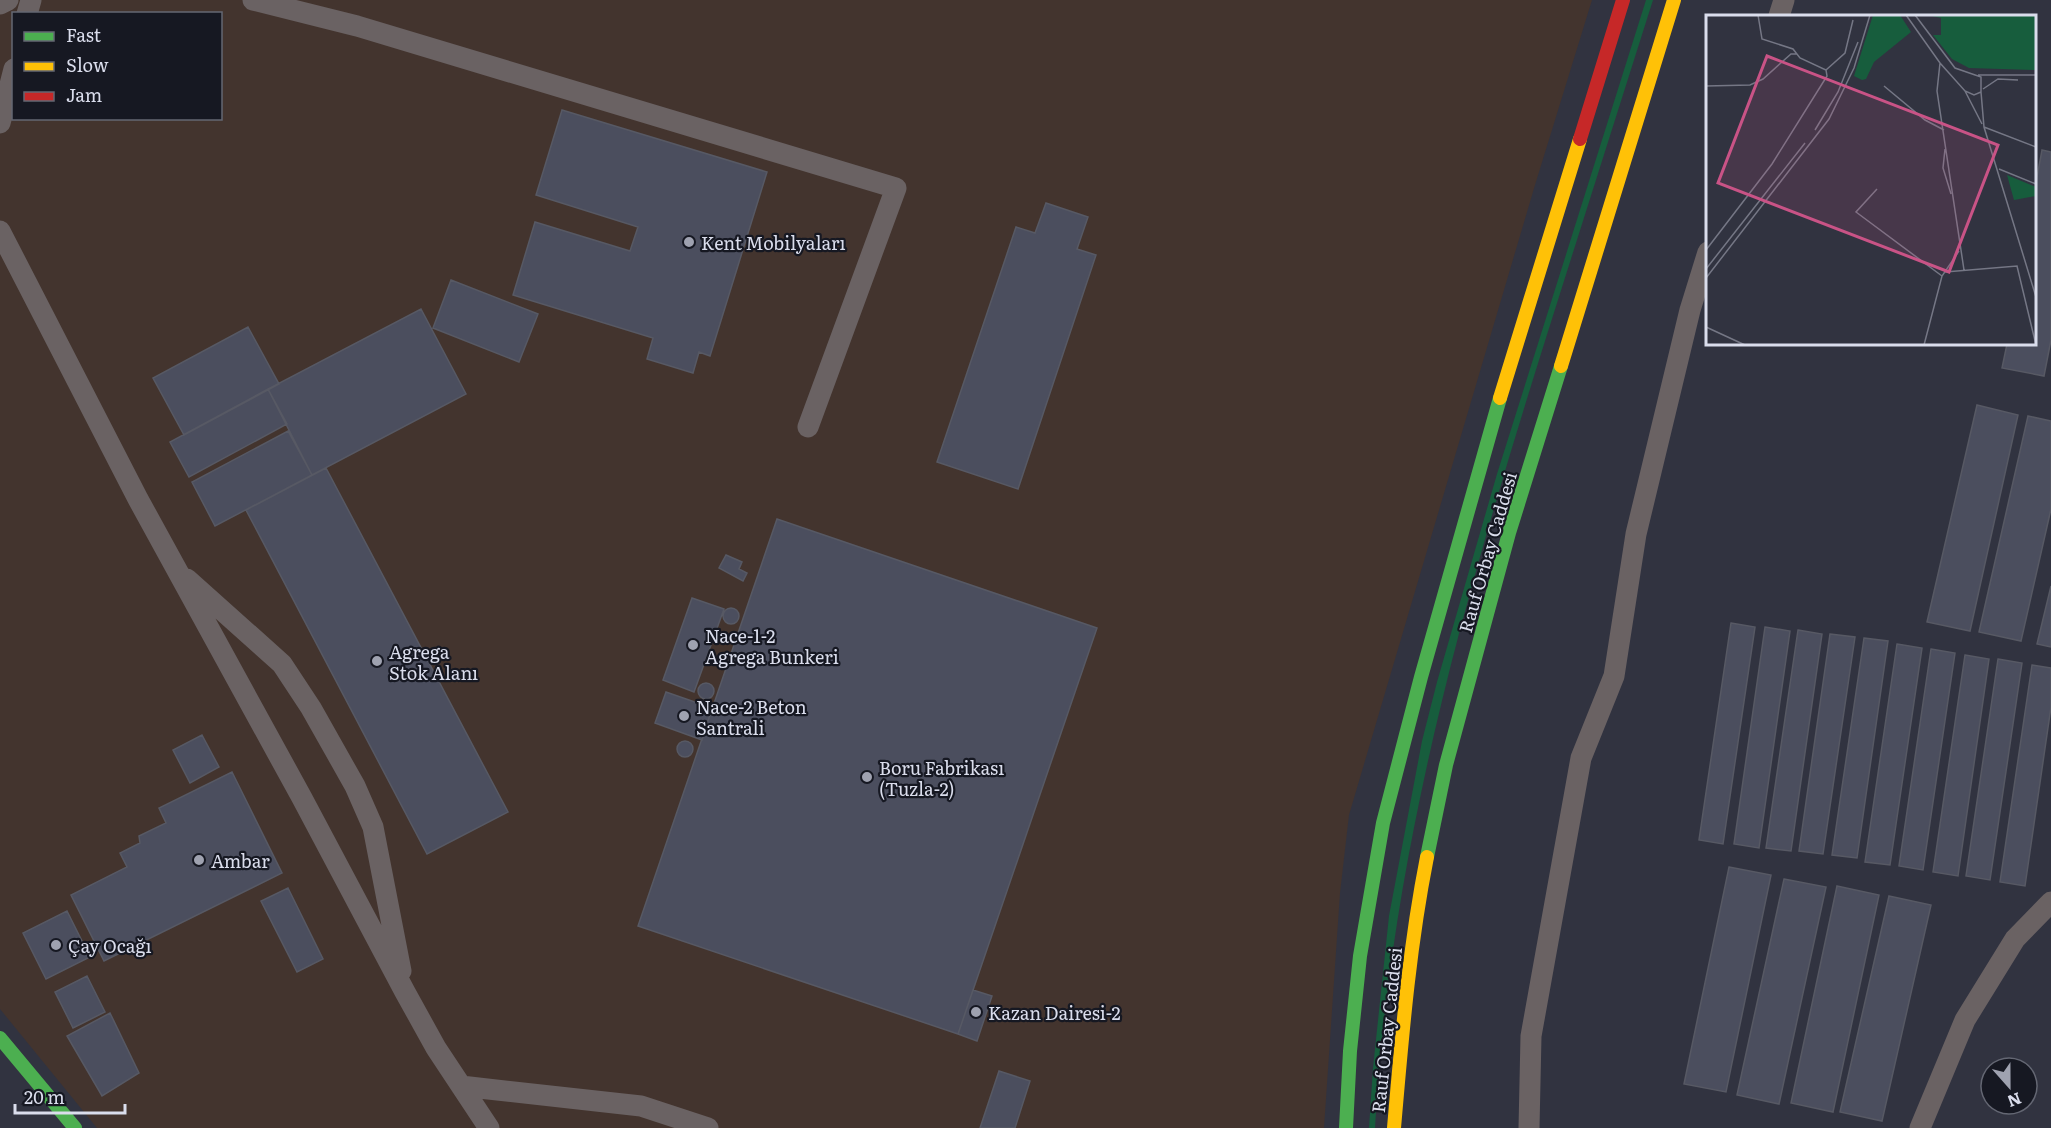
<svg xmlns="http://www.w3.org/2000/svg" width="2051" height="1128" font-family="Literata,serif">
<style>
.industrial{fill:#43342e;fill-rule:evenodd}
.green{fill:#175d3d}
.building{fill:#4b4e5e;stroke:#575964;stroke-width:1.5}
.lines{fill:none;stroke-linecap:round;stroke-linejoin:round}
.lane{stroke:#6a6263;stroke-width:21}
.fast{stroke:#4caf50;stroke-width:14}
.slow{stroke:#ffc107;stroke-width:14}
.jam{stroke:#c62828;stroke-width:14}
.poi-dot{fill:#9fa2b0;stroke:#161822;stroke-width:2}
.labels{text-anchor:middle;dominant-baseline:central;stroke-width:4.5;stroke-linejoin:round;paint-order:stroke}
.poi-label{font-size:18px;fill:#daddec;stroke:#161822;text-anchor:start}
.street-label{font-size:18px;fill:#daddec;stroke:#161822}
.inset-road{fill:none;stroke:#757785;stroke-width:1.5}
.view{fill:#c95386;fill-opacity:0.15;stroke:#c95386;stroke-width:3}
.inset-edge{fill:none;stroke:#daddec;stroke-width:3}
</style>
<rect width="100%" height="100%" fill="#313340"/>
<path class="industrial" d="M0 0H1592L1535 185 1349 815 1340 893 1324 1128H97L0 1009ZM14 14H220V118H14Z"/>
<path class="green" d="M1646 0H1653C1617 114 1581 227 1545 341 1464 599 1390 856 1375 1128H1369L1373 1068 1389 916 1422 741 1437 682 1497 474Z"/>
<path class="building" d="M562 110 767 172 710 356 699 352 693 373 647 359 653 338 513 295 535 222 630 251 638 227 536 195Z
M2042 150 2051 152V340L2044 376 2002 368 2007 344H2034V193Z
M1046 203 1088 217 1077 249 1096 255 1018 489 937 462 1016 227 1035 233Z
M451 280 538 314 519 362 433 328Z
M421 309 466 394 312 475 268 389Z
M248 327 279 384 184 435 153 378Z
M268 389 287 424 189 477 170 442Z
M1977 405 2018 415 1970 631 1927 622Z
M2028 416 2051 421V509L2021 641 1979 632Z
M288 431 312 475 215 526 192 482Z
M326 468 508 812 427 854 246 510Z
M777 519 1097 628 958 1034 638 926Z
M726 555 742 562 739 569 747 573 743 581 719 568Z
M2051 586V647L2037 644Z
M692 598 724 609 694 692 663 680Z
M723 616a8 8 0 1 1 16 0a8 8 0 1 1-16 0Z
M1731 623 1755 627 1723 844 1699 840Z
M1765 627 1790 631 1759 848 1734 844Z
M1798 630 1822 634 1791 851 1766 848Z
M1830 634 1855 637 1823 854 1799 851Z
M1864 638 1888 641 1857 858 1832 855Z
M1897 644 1922 648 1890 865 1865 862Z
M1931 649 1955 653 1923 870 1899 866Z
M1965 655 1989 659 1958 876 1933 872Z
M1998 659 2022 663 1990 880 1966 876Z
M2032 665 2051 668V707L2025 886 2000 882Z
M698 691a8 8 0 1 1 16 0a8 8 0 1 1-16 0Z
M666 692 712 708 702 740 655 723Z
M202 735 219 767 190 783 173 750Z
M677 749a8 8 0 1 1 16 0a8 8 0 1 1-16 0Z
M232 772 282 873 104 961 71 895 127 867 120 853 140 843 139 836 166 823 159 808Z
M1729 867 1771 875 1726 1092 1684 1084Z
M1784 879 1826 887 1779 1104 1737 1095Z
M1837 886 1879 895 1833 1112 1791 1103Z
M288 888 323 959 297 972 261 901Z
M1889 896 1931 905 1882 1121 1840 1112Z
M67 911 90 957 46 979 23 933Z
M87 976 105 1012 73 1028 55 992Z
M973 990 992 996 977 1041 958 1034Z
M110 1013 139 1073 102 1096 67 1036Z
M999 1071 1030 1081 1015 1128H980Z"/>
<g class="lines">
<path class="lane" d="M253 0 357 26 896 188 808 427
M0 4 8 0
M27 14 31 0
M1779 16 1784 0
M0 123 14 69
M0 231 138 499 302 798 405 992 436 1048 489 1128
M187 579 282 664 311 708 355 786 373 827 401 971
M461 1086 641 1106 708 1128
M1529 1128 1531 1036 1581 758 1614 676 1636 534 1690 310 1708 252
M1920 1128 1965 1020 2015 939 2051 902"/>
<path class="fast" d="M1427 857 1446 765 1509 533 1561 366
M0 1038 75 1128
M1346 1128 1350 1051 1360 956 1383 823 1421 677 1500 398"/>
<path class="slow" d="M1561 366 1674 0
M1500 398 1580 139
M1394 1128C1402 1036 1409 948 1427 857"/>
<path class="jam" d="M1580 139 1623 0"/>
</g>
<g class="poi-dot">
<circle cx="689" cy="242" r="6"/>
<circle cx="693" cy="645" r="6"/>
<circle cx="377" cy="661" r="6"/>
<circle cx="684" cy="716" r="6"/>
<circle cx="867" cy="777" r="6"/>
<circle cx="199" cy="860" r="6"/>
<circle cx="56" cy="945" r="6"/>
<circle cx="976" cy="1012" r="6"/>
</g>
<g class="labels">
<g class="poi-label">
<text x="701" y="242">Kent Mobilyaları</text>
<text x="705" y="635">Nace-1-2<tspan x="705" dy="21">Agrega Bunkeri</tspan></text>
<text x="389" y="651">Agrega<tspan x="389" dy="21">Stok Alanı</tspan></text>
<text x="696" y="706">Nace-2 Beton<tspan x="696" dy="21">Santrali</tspan></text>
<text x="879" y="767">Boru Fabrikası<tspan x="879" dy="21">(Tuzla-2)</tspan></text>
<text x="211" y="860">Ambar</text>
<text x="68" y="945">Çay Ocağı</text>
<text x="988" y="1012">Kazan Dairesi-2</text>
</g>
<g class="street-label">
<text transform="translate(1487 552) rotate(-74)">Rauf Orbay Caddesi</text>
<text transform="translate(1386 1030) rotate(-84)">Rauf Orbay Caddesi</text>
</g>
</g>
<g transform="translate(1706 15)">
<rect width="330" height="330" fill="#313340"/>
<path d="M167 0H194L205 17 168 47 160 64 156 65 148 61ZM222 0H330V55L263 53 246 44 227 20H235V3ZM301 160 330 172V181L308 185Z" fill="#175d3d"/>
<path class="inset-road" d="M200 0 234 48 259 76 268 80 275 77V62L249 53 209 0M234 48 231 76 258 255M120 55 139 38 147 5M272 60H330M0 71 44 70 57 64 85 39H91M178 71 219 105 238 115M277 74 292 64 312 65M259 76 276 109M275 77 278 112 330 282M278 112 330 132M109 115 132 77 152 27M239 134 237 153 245 179M293 154 330 169M171 174 150 197 236 261M0 235 66 149 121 61 120 55 94 43 87 34 56 24 52 0M0 254 99 128M239 257 311 251 330 330M0 263 123 104 148 53 164 0M0 312 39 330M218 330 236 261 253 236"/>
<path class="view" d="M61 41 292 130 243 257 12 168Z"/>
<rect width="330" height="330" class="inset-edge"/>
</g>
<rect x="12" y="12" width="210" height="108" fill="#161822" stroke="#646773" stroke-width="1.5"/>
<rect x="24" y="32" width="30" height="9" fill="#4caf50" stroke="#646773" stroke-width="1.5"/>
<text x="66" y="42" font-size="18" fill="#daddec">Fast</text>
<rect x="24" y="62" width="30" height="9" fill="#ffc107" stroke="#646773" stroke-width="1.5"/>
<text x="66" y="72" font-size="18" fill="#daddec">Slow</text>
<rect x="24" y="92" width="30" height="9" fill="#c62828" stroke="#646773" stroke-width="1.5"/>
<text x="66" y="102" font-size="18" fill="#daddec">Jam</text>
<g transform="translate(2009 1086) rotate(159)"><circle r="28" fill="#161822" stroke="#646773" stroke-width="1.5"/>
<path d="M0-4.5L10 22L0 15L-10 22Z" fill="#9fa2b0"/>
<text y="-9" font-size="16" font-weight="bold" text-anchor="middle" fill="#daddec">N</text>
</g>
<path d="M15 1104v9h110v-9" fill="none" stroke="#daddec" stroke-width="3"/>
<text x="24" y="1104" font-size="18" fill="#daddec" stroke="#161822" stroke-width="4.5" paint-order="stroke">20 m</text>
</svg>
